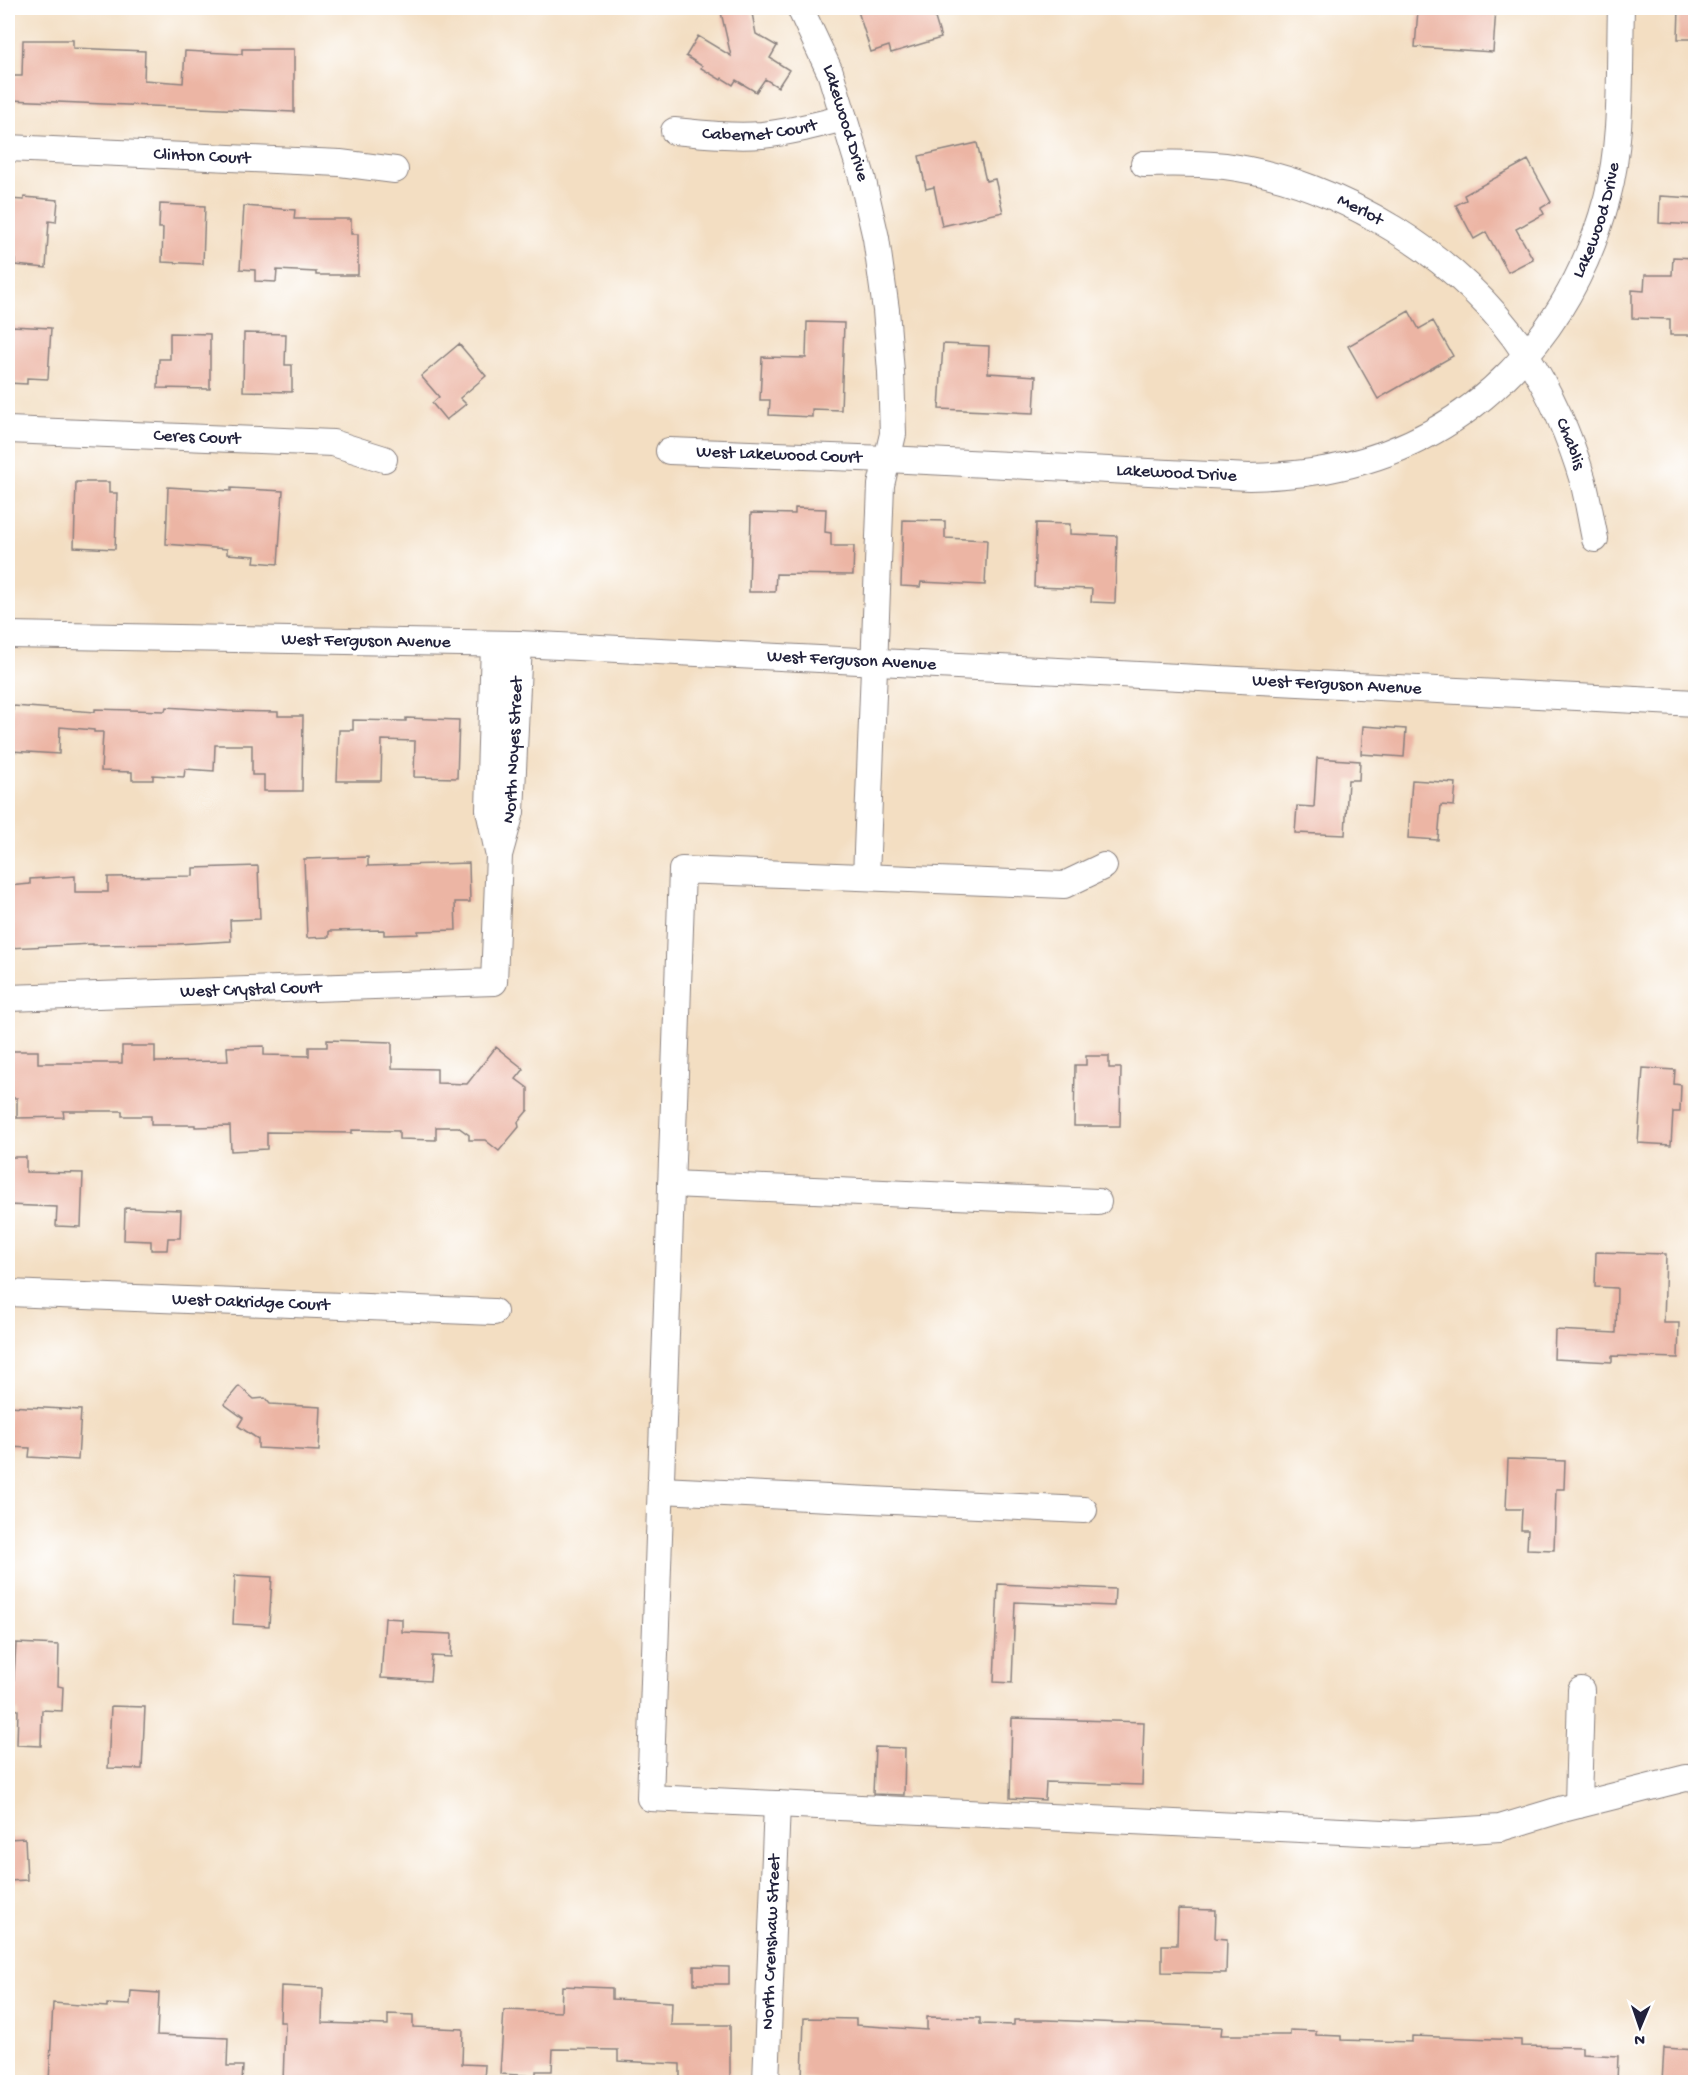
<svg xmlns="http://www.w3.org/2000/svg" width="1703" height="2090" font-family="'Gochi Hand',sans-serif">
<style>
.building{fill:#ecb5a4}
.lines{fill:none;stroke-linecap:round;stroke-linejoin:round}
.minor-casing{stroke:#8a807e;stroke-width:28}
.minor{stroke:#fff;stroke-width:26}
.labels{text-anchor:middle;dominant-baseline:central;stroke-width:5;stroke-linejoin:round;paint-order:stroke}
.street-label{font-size:18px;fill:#22223b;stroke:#fff}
</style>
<rect width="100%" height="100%" fill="#fff"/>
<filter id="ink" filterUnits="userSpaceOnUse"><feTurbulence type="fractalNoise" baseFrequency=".0167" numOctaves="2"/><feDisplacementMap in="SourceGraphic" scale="12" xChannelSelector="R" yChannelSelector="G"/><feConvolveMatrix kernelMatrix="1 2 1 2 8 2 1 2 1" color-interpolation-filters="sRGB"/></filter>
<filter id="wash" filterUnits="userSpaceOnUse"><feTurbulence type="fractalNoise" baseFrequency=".008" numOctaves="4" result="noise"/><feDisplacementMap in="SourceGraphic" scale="24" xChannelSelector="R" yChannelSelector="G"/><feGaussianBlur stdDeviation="1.35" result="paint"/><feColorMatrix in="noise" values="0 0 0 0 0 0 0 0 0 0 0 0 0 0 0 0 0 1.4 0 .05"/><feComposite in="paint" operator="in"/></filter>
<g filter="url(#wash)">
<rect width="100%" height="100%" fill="#f3dec2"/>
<g id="blocks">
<path class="building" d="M720 8H751L756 34 777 46 770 58 789 70 778 87 765 79 756 92 736 80 733 85 722 78 721 80 701 68 702 66 686 56 698 36 731 56Z
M857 8H932L941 38 891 53 889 46 871 52Z
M1433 8H1496L1493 52 1415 47 1418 10 1433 11Z
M1679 8H1695V39H1678Z
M23 40H73V48L145 51 144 80 183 83 185 51 242 54V49H294V112L10 100V76H22Z
M977 143 986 181 995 179 1003 212 942 226 934 187 926 189 919 156Z
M1528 160 1551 202 1541 208 1544 214 1516 229 1533 259 1508 272 1486 232 1474 239 1456 205 1466 200 1464 195Z
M1660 196 1695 198V225L1659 223Z
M24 197 58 200 56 222 49 221 46 268 15 265V260L8 259V199L24 200Z
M160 204 205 206 203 264 162 262 163 228H159Z
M244 206 295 210 294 219H351V234H358V275H316V272L277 270 276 282 255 281V270L240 269Z
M1673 257 1695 258V335H1670V319L1632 318V290L1644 291 1645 275H1672Z
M1409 311 1419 329 1433 321 1453 356 1378 399 1348 346Z
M807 322 844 323 841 410 812 409V417L769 415 770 400H760L762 357 806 358Z
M12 326 51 328 48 379 27 378V384L8 383Z
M170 333 210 334V389L158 388 159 359H170Z
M244 333 286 334 285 365H292V392L243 391Z
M459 344 486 376 460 398 466 404 446 420 432 403 439 397 421 376Z
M943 344 989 346 988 373 1036 376 1034 413 939 409Z
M76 482H109V493H117L115 549 74 547Z
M168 487 231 491V488L283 491 278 564 254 562 255 556 227 554V549L166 544Z
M795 508 826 509 825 532 831 533V546H854L853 575 776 574 775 592H749L751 513 795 514Z
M903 520 945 521V538L987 540 985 585 921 582 920 587 901 586Z
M1036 523 1070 524V534L1117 536 1115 603 1091 602 1092 589 1034 587Z
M13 706 95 712V709L165 711 166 707 228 711 278 712V716H303L302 791H264V775H252V745H215L214 771 185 769 184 777 153 775V780H132V772L101 771 103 732H94V730L60 727 59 754 11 751Z
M406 718 459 720 457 778 414 777 415 741 382 740 381 781H337L339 730H353V720L406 721Z
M1363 726 1406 729 1404 757 1361 754Z
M1317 758 1360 761 1359 780H1348L1345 835 1295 833 1297 806 1314 807Z
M1412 780 1456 783 1454 806 1441 805 1438 840 1408 838Z
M368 857V866L469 863 470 902H455L456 930 418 931V934L384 935V930L329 931V937L307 938 304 859Z
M258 866 260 919 230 920 231 941 177 944 93 945V944L8 948V886L30 884V879L75 876V892H108V877L193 876V868Z
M327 1040 392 1042V1068L437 1069V1083L467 1084 496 1047 524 1069 516 1079 528 1088V1110L518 1122 519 1127 499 1151 485 1140H469V1135L458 1127H436V1140L399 1139V1131L352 1130V1133L267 1132V1149L231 1151 230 1126 195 1127V1125H151V1116H122V1111H63L64 1117 17 1118V1098H8V1051H38V1063H122V1046H155V1062L228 1061 227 1047 264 1046V1055L309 1056V1047H327Z
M1086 1056H1109V1068H1121L1120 1126H1074L1075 1065H1086Z
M1643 1068 1675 1070 1674 1084 1681 1085 1680 1112H1673L1671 1145 1638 1143Z
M8 1157H26V1172L83 1173 81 1227 56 1226 57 1207 8 1205Z
M125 1208 181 1210 180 1238H168L167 1250H151V1241L124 1240Z
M1596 1252 1666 1254 1664 1323H1679L1678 1358 1612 1356V1362L1554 1359 1555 1330 1616 1333 1617 1288 1595 1287Z
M239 1386 254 1399 265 1398 270 1404 321 1407 319 1451 258 1448V1439L238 1426 243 1418 224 1404Z
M8 1406 81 1410 78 1460 29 1457 30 1448 8 1447Z
M1508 1459 1565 1461 1564 1489H1556L1554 1550 1527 1549 1528 1530H1521L1522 1509H1506Z
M235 1575 272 1577 269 1626 233 1624Z
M998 1584 1115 1589 1114 1606 1015 1602 1012 1683 994 1682Z
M385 1618 402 1619V1632L452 1634 451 1657 432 1656 430 1681 381 1678Z
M16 1643 59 1645 58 1686 63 1687 62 1711 42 1710 41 1746 17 1745 18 1710 12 1709Z
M111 1706 145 1707 142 1769 108 1768Z
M1012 1718 1144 1722 1142 1785 1046 1782 1045 1800 1010 1798Z
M875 1747 905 1748 904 1795 873 1794Z
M25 1838 27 1880 8 1881V1839Z
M1178 1909 1216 1910 1215 1938 1227 1939 1226 1973 1162 1972V1945H1177Z
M694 1966 729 1967V1984H694Z
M281 1986 323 1988 322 2023 388 2025V2014L413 2015V2027L463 2029 462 2064 485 2065 484 2082H283L285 2022H280Z
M562 1986 612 1988V1999L672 2002 671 2025H730V2080H680V2064L618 2061V2050L553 2049 552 2071H536V2076L500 2074 504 2010 561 2012Z
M131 1991 159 1993 157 2035 228 2038 227 2066H243L242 2082H49L53 2003 107 2007V2004L130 2005Z
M927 2017 980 2018V2024L1014 2025V2020H1047L1222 2027 1221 2035H1290V2030L1316 2031V2035L1341 2036V2040L1412 2042V2036L1521 2040V2046L1582 2047V2054L1618 2056 1617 2082H1010L960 2081V2082H895L802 2078 804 2018 856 2019V2025L927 2030Z
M1664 2048 1695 2050V2082H1662Z"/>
</g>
</g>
<g filter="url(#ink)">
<use href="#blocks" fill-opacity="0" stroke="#8a807e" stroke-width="1.5"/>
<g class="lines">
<g class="minor-casing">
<g id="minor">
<path id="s1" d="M800 8 830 72 862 177 876 238 886 310 891 372 893 434 881 485 866 877"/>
<path id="s2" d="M674 131C703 134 733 137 762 135 790 132 817 125 844 118"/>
<path id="s3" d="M8 148 340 163 395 170"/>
<path id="s4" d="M1144 164C1171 163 1198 163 1225 166 1339 181 1462 257 1525 353 1550 392 1570 437 1583 481 1588 500 1591 520 1595 539"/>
<path id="s5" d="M8 430 333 443 384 459"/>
<path id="s6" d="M669 451 887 459 1249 477C1279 476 1309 474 1339 467 1476 437 1572 331 1607 198 1623 140 1619 68 1621 8"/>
<path id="s7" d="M8 635 519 644 1696 703"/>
<path d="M494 644 489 810 498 852"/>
<path d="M1104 866 1064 885 682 870 650 1798 1405 1834 1500 1828 1563 1809 1686 1778 1696 1779"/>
<path id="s8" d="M8 998 494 982 499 855 511 812 519 644"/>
<path d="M671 1184 1098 1202"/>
<path id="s9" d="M8 1293 494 1312"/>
<path d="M661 1490 1084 1510"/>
<path d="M1578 1805 1581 1690"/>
<path id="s10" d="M766 2082 777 1804"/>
</g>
</g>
<use href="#minor" class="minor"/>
</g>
</g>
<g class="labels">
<g class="street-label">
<text stroke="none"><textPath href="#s1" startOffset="124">Lakewood Drive</textPath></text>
<text stroke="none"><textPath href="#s2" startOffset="86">Cabernet Court</textPath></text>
<text stroke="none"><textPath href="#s3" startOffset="194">Clinton Court</textPath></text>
<text stroke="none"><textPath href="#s4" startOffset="224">Merlot</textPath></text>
<text stroke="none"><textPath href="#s6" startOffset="1047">Lakewood Drive</textPath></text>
<text stroke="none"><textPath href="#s5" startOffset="189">Ceres Court</textPath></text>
<text stroke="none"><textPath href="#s4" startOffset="546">Chablis</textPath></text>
<text stroke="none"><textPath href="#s6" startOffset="110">West Lakewood Court</textPath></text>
<text stroke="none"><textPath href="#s6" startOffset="508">Lakewood Drive</textPath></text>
<text stroke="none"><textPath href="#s7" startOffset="358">West Ferguson Avenue</textPath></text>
<text stroke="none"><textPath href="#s7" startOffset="844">West Ferguson Avenue</textPath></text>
<text stroke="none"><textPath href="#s7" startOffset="1330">West Ferguson Avenue</textPath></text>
<text stroke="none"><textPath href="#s8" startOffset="720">North Noyes Street</textPath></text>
<text stroke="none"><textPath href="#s8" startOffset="243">West Crystal Court</textPath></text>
<text stroke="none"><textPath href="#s9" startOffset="243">West Oakridge Court</textPath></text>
<text stroke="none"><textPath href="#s10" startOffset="140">North Crenshaw Street</textPath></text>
</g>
</g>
<rect width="1703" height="2090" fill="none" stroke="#fff" stroke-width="30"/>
<g transform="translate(1640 2027) rotate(182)" stroke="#ffffff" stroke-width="4.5" paint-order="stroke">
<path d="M0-4.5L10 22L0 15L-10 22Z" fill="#22223b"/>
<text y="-9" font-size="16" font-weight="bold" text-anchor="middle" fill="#22223b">N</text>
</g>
</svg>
